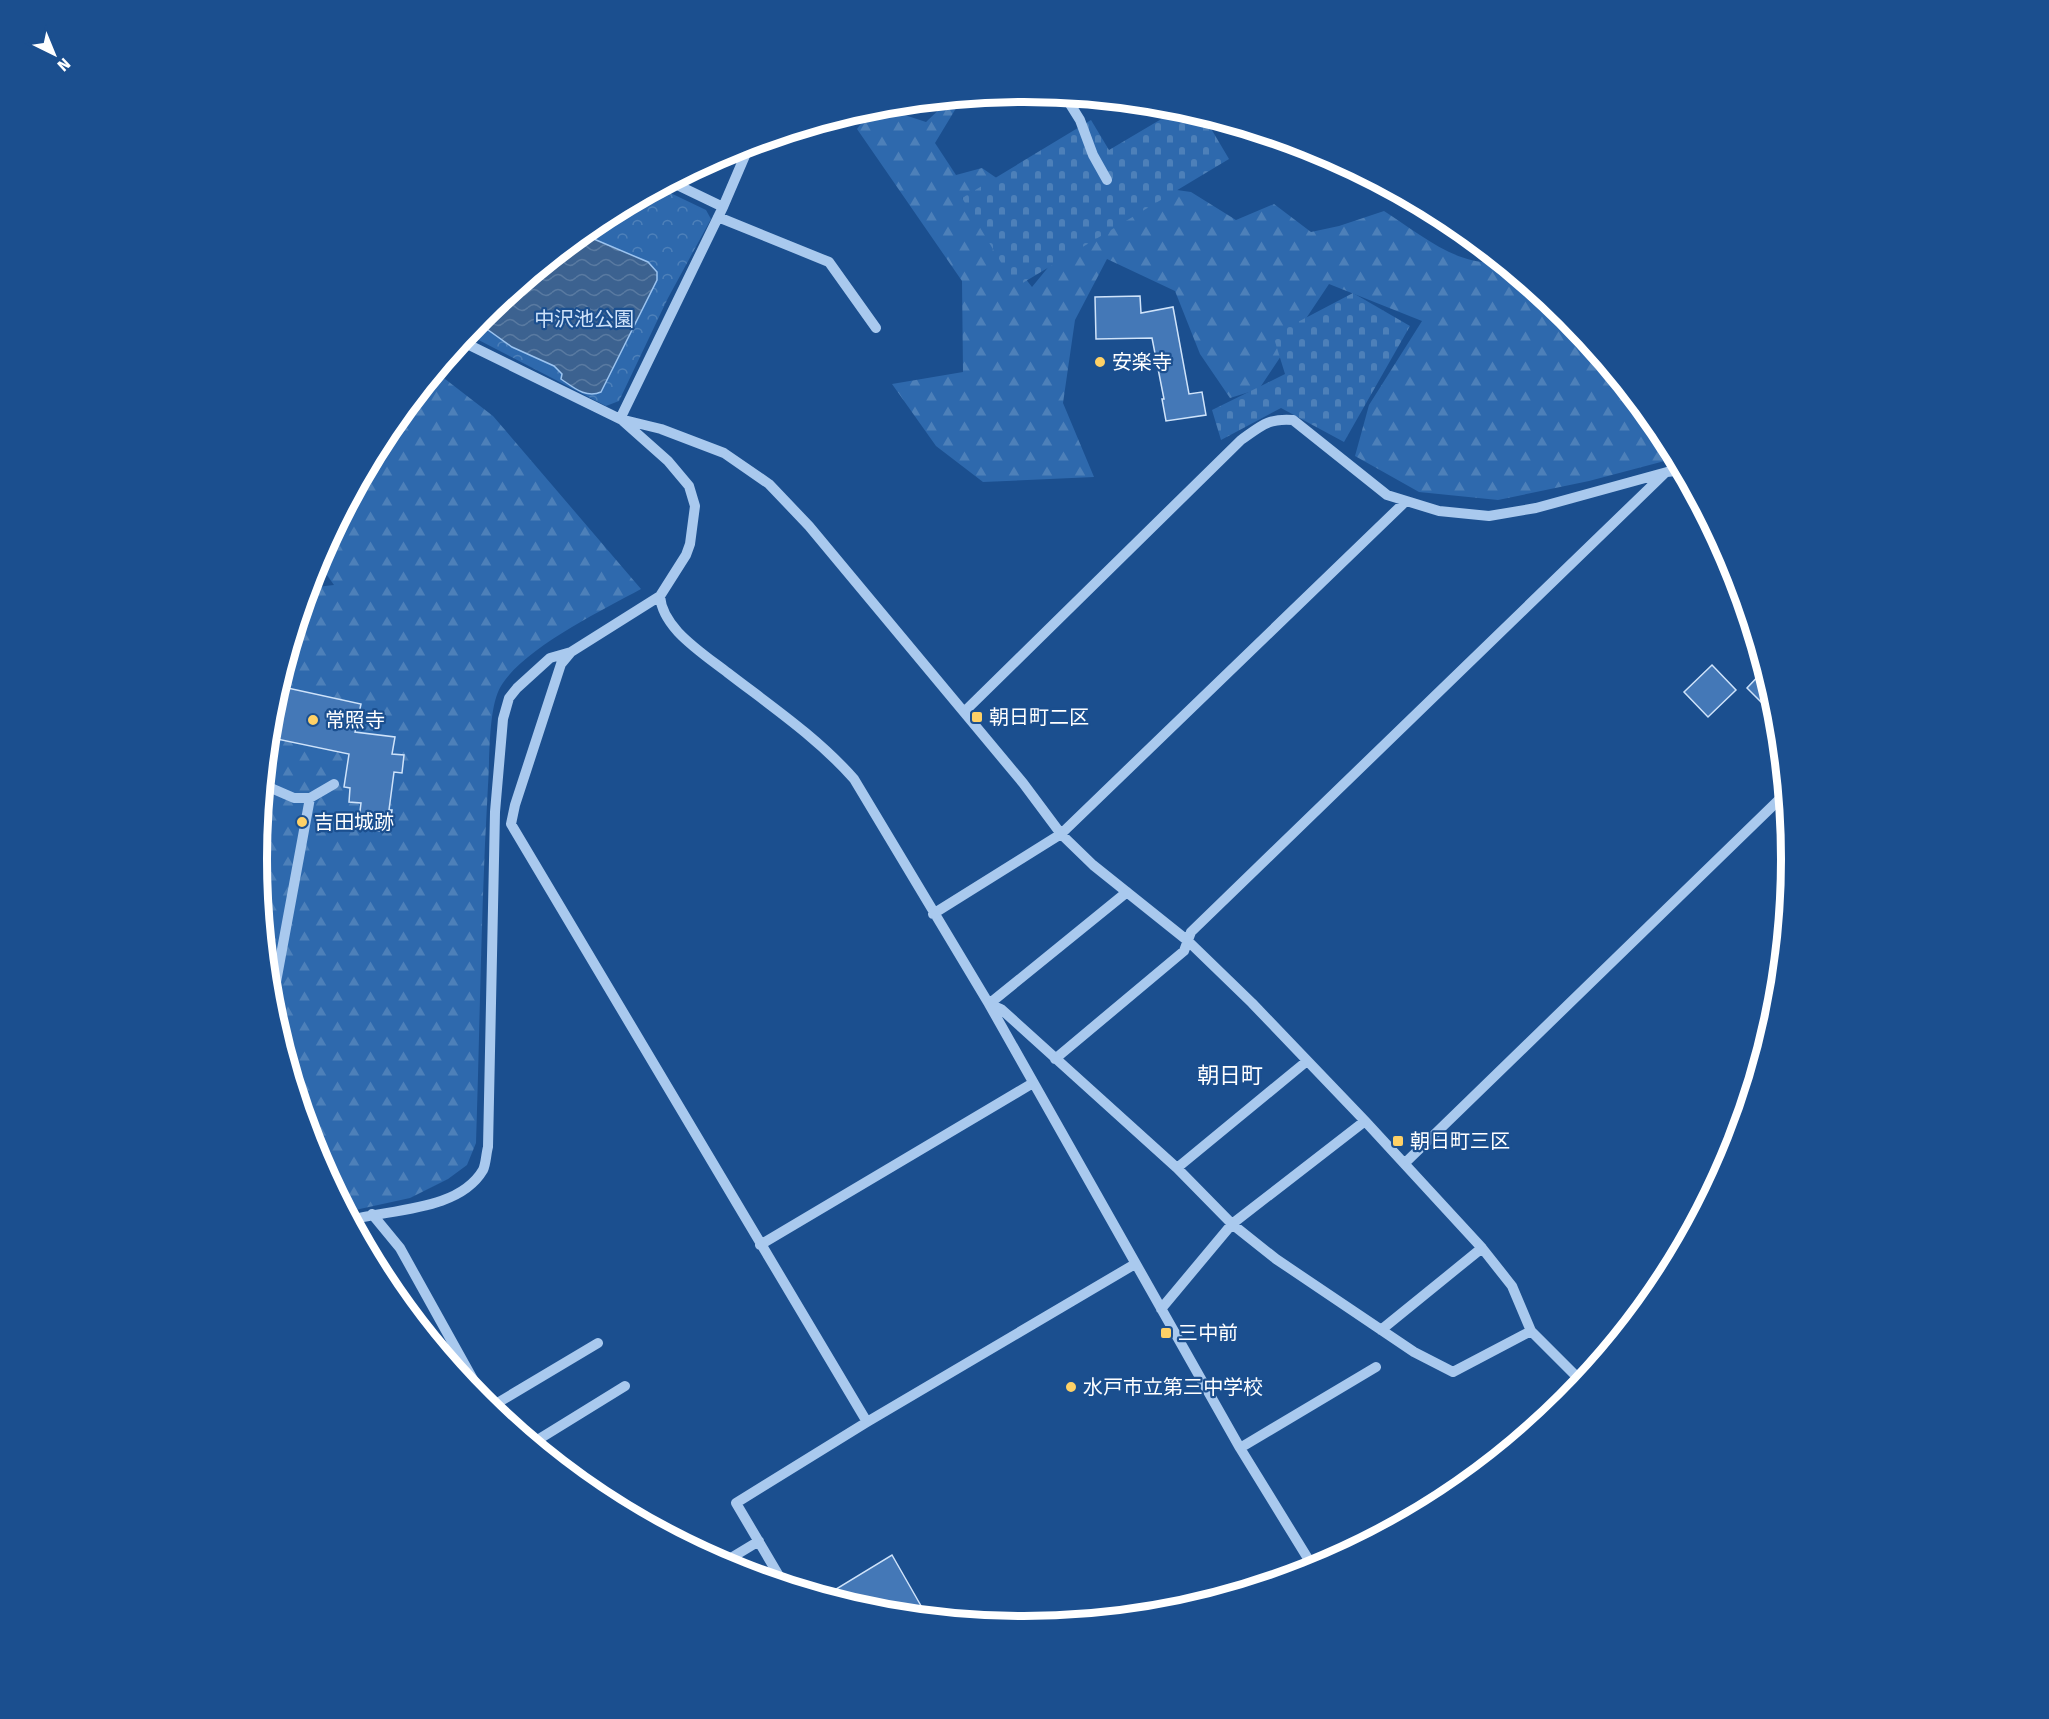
<svg xmlns="http://www.w3.org/2000/svg" width="2049" height="1719" font-family="'Fira Sans','Noto Sans JP',sans-serif">
<style>
.forest{fill:url(#forest-firs)}
.cemetery{fill:url(#cemetery-stones)}
.park{fill:url(#park-crowns)}
.water{fill:url(#water-waves);stroke:#9cc4f0;stroke-width:1.5}
.building{fill:#4478b7;stroke:#cfe3fa;stroke-width:1.5}
.lines{fill:none;stroke-linecap:round;stroke-linejoin:round}
.minor{stroke:#a9c9ee;stroke-width:10}
.poi-dot{fill:#ffd166;stroke:#1b4f8f;stroke-width:2}
.labels{text-anchor:middle;dominant-baseline:central;stroke-width:4.5;stroke-linejoin:round;paint-order:stroke}
.park-label{font-size:20px;fill:#cfe3fa;stroke:#1b4f8f}
.poi-label{font-size:20px;fill:#fff;stroke:#1b4f8f;text-anchor:start}
.quarter-label{font-size:22px;fill:#fff;stroke:#1b4f8f}
.rim{fill:none;stroke:#fff;stroke-width:8}
</style>
<defs>
<pattern id="forest-firs" width="22" height="20" patternUnits="userSpaceOnUse" patternTransform="scale(1.5)"><rect width="22" height="20" fill="#2e69ad"/><path d="M5 1l3.5 6h-7zM16 11l3.5 6h-7z" fill="#4d80b9"/></pattern>
<pattern id="cemetery-stones" width="16" height="16" patternUnits="userSpaceOnUse" patternTransform="scale(1.5)"><rect width="16" height="16" fill="#2e69ad"/><path d="M2 7V4a2 2 0 0 1 4 0v3zM10 15v-3a2 2 0 0 1 4 0v3z" fill="#4d80b9"/></pattern>
<pattern id="park-crowns" width="20" height="18" patternUnits="userSpaceOnUse" patternTransform="scale(1.5)"><rect width="20" height="18" fill="#2e69ad"/><path d="M2 6a3 3 0 1 1 6 0M12 15a3 3 0 1 1 6 0" fill="none" stroke="#4d80b9"/></pattern>
<pattern id="water-waves" width="16" height="10" patternUnits="userSpaceOnUse" patternTransform="scale(1.5)"><rect width="16" height="10" fill="#3c6290"/><path d="M0 5q4-4 8 0t8 0" fill="none" stroke="#597aa1"/></pattern>
</defs>
<rect width="100%" height="100%" fill="#1b4f8f"/>
<path class="forest" d="M950 99 961 100 935 143 956 175 982 168 998 179 962 198 1032 287 1059 254 1127 183 1191 192 1236 220 1274 204 1311 232 1339 226 1384 211C1419 233 1458 268 1501 262L1568 317 1663 433 1676 458 1589 481 1498 500 1419 492 1355 456 1369 405 1422 321 1329 284 1259 389 1230 398 1200 354 1175 291 1107 259 1075 320 1063 403 1094 477 983 482 936 446 892 384 963 372 962 281 857 129 873 107 877 106 926 122Z
M436 372 493 416 641 589C601 611 524 648 501 686 488 707 490 759 488 785 481 904 480 1024 476 1143L467 1165 448 1179 410 1198 346 1212 315 1153 271 1009 257 859 271 709 308 588 334 585 317 561 386 433Z"/>
<path class="cemetery" d="M1180 108 1203 115 1229 159 1016 287 962 198 1091 120 1109 150Z
M1353 293 1410 326 1344 442 1281 408 1221 440 1212 410 1285 374 1273 335Z"/>
<path class="park" d="M660 188 706 210 711 219 668 298 619 401 606 406 467 334 482 316 598 221Z"/>
<path class="water" d="M582 234 648 262 657 272V280L601 392C586 399 573 387 561 379L562 374 554 366 512 347 477 322Z"/>
<path class="building" d="M1140 296 1141 313 1173 307 1189 394 1202 392 1206 415 1166 421 1162 399H1164L1152 338 1096 339 1095 297Z
M1712 665 1736 690 1708 717 1684 692Z
M1765 669 1778 710 1779 720 1747 688Z
M283 687 361 704 355 732 395 737 392 754 404 755 402 773 394 772 389 810H392L390 825 382 824 381 831 358 828 361 803 349 802 350 788 344 787 349 754 272 738Z
M892 1555 928 1618 874 1613 823 1597Z"/>
<g class="lines">
<path class="minor" d="M1065 96 1080 120 1093 155 1107 180
M671 182 723 207
M718 217 829 262 876 328
M461 341 620 419 661 429 724 453 769 484 809 526 1023 783 1061 834 1093 865 1188 941 1252 1003 1365 1121 1482 1248 1512 1286 1531 1331 1583 1383
M620 419 723 207 750 144
M623 421 668 461 689 486 695 506 690 544 686 555 660 596 571 652 561 664 515 805 511 824 867 1422
M660 596C661 610 669 622 678 632 693 648 711 660 728 673 771 706 818 738 854 779L989 1004 1240 1448 1315 1570
M964 712 1241 440C1261 426 1268 418 1293 420L1387 495 1439 511 1489 516 1536 508 1667 472 1683 470
M264 785 294 798H310L334 784
M1127 892 989 1004 1001 1009 1177 1168 1232 1224 1276 1259 1414 1352 1453 1372 1531 1331
M933 914 1061 834 1406 501
M271 1009 310 798
M1055 1059 1184 951 1191 932 1664 474
M1405 1163 1786 793
M1177 1168 1307 1061
M372 1214 400 1248 490 1410
M350 1220C391 1209 459 1211 483 1170 486 1164 486 1154 488 1147L495 812 503 719 509 698 517 688 550 658 571 652
M760 1245 1033 1083
M1161 1309 1232 1224 1365 1121
M1381 1330 1482 1248
M489 1408 598 1343
M531 1444 625 1386
M1240 1448 1376 1367
M721 1564 759 1541
M785 1586 736 1503 867 1422 1135 1264"/>
</g>
<g class="poi-dot">
<circle cx="1100" cy="362" r="6"/>
<rect x="971" y="711" width="12" height="12" rx="3"/>
<circle cx="313" cy="720" r="6"/>
<circle cx="302" cy="822" r="6"/>
<rect x="1392" y="1135" width="12" height="12" rx="3"/>
<rect x="1160" y="1327" width="12" height="12" rx="3"/>
<circle cx="1071" cy="1387" r="6"/>
</g>
<g class="labels">
<g class="park-label">
<text x="584" y="319">中沢池公園</text>
</g>
<g class="poi-label">
<text x="1112" y="362">安楽寺</text>
<text x="989" y="717">朝日町二区</text>
<text x="325" y="720">常照寺</text>
<text x="314" y="822">吉田城跡</text>
<text x="1410" y="1141">朝日町三区</text>
<text x="1178" y="1333">三中前</text>
<text x="1083" y="1387">水戸市立第三中学校</text>
</g>
<g class="quarter-label">
<text x="1230" y="1075">朝日町</text>
</g>
</g>
<path d="M0 0H2049V1719H0ZM267 859a757 757 0 1 1 1514 0a757 757 0 1 1-1514 0Z" fill="#1b4f8f" fill-rule="evenodd"/>
<path class="rim" d="M267 859a757 757 0 1 1 1514 0a757 757 0 1 1-1514 0Z"/>
<g transform="translate(54 54) rotate(137)" stroke="#1b4f8f" stroke-width="4.5" paint-order="stroke">
<path d="M0-4.5L10 22L0 15L-10 22Z" fill="#ffffff"/>
<text y="-9" font-size="16" font-weight="bold" text-anchor="middle" fill="#ffffff">N</text>
</g>
</svg>
